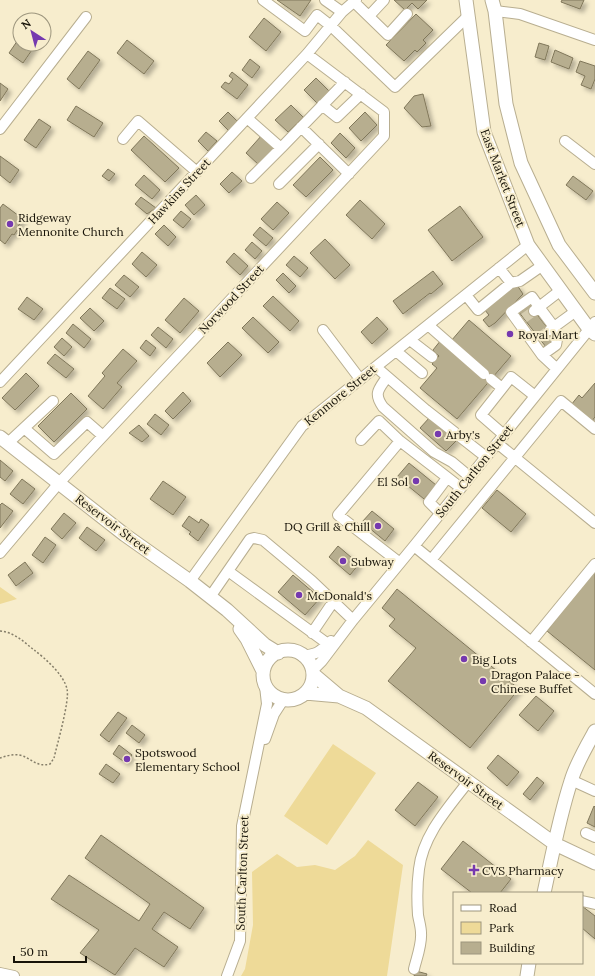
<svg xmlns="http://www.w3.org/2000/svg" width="595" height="976" font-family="Lora,serif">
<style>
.green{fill:#eeda98}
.building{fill:#b7ae8f;stroke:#80775a;filter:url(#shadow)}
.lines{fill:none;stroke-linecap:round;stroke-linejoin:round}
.minor-tunnel{stroke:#d5ccaf;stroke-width:10;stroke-dasharray:10 5;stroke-linecap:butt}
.minor-casing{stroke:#b8ae90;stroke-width:12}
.major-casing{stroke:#b8ae90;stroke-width:15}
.path{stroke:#857e69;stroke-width:1.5;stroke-dasharray:2 2;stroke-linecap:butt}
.minor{stroke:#fff;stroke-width:10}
.major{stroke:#fff;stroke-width:13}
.poi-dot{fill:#7539af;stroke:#f7edcd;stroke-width:1.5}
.labels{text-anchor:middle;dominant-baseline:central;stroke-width:4;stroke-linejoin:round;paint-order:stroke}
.street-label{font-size:12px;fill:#171308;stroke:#f7edcd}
.poi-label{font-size:12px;fill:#171308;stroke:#f7edcd;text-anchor:start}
</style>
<defs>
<filter id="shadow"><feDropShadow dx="3.5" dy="3.5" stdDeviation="2" flood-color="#0004"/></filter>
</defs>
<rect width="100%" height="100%" fill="#f7edcd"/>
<path class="green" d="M0 587 17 599 0 604Z
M333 744 376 773 327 845 284 816Z
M368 840 403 865 387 976H241L245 969 253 925 252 872 277 854 297 867 315 865 335 870 355 856Z"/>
<path class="building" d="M277 0H311L300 16Z
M394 0H427L418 9 412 3 405 10Z
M562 0H584L580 9 561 2Z
M416 14 433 30 423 40 426 43 417 52 415 50 404 61 386 45Z
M264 18 281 32 266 51 249 37Z
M20 37V44H36L23 63 9 53Z
M127 40 154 61 144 74 117 53Z
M539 43 549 46 545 60 535 57Z
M555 50 573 58 569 69 551 62Z
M88 51 100 60 79 89 67 79Z
M250 59 260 67 252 78 242 70Z
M580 61 595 66V79L591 89 581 85 585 76 576 72Z
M232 72 248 85 237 99 221 87 225 82 229 84 233 79 229 76Z
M316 78 329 91 317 103 304 90Z
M0 83 8 89 0 101Z
M423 94 431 126 422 127 404 108 414 96Z
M291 105 303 117 288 132 275 120Z
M76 106 103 123 94 137 67 120Z
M228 112 238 122 229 131 219 121Z
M365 112 377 125 361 141 349 128Z
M39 119 51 127 36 148 24 140Z
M206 132 217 141 208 151 198 141Z
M340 133 355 148 346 158 331 143Z
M262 135 276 147 259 165 246 153Z
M144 136 179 168 165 182 131 150Z
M0 156 19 170 10 183 0 175Z
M320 157 333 170 306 197 293 185Z
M108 169 115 174 109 181 102 176Z
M232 172 242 181 229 193 220 184Z
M144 175 160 190 152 199 135 185Z
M573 176 593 191 586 200 566 185Z
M196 195 205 205 194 215 185 205Z
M141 197 156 208 147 214 135 204Z
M360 200 385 224 372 239 346 215Z
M277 202 289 213 273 230 261 219Z
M3 204 23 219 17 228 18 229 14 235 12 234 5 244 0 240V208Z
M460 206 483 237 452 261 428 230Z
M181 211 191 219 183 228 173 220Z
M164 225 176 237 168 246 155 234Z
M260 227 273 238 266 246 253 235Z
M325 239 350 265 335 279 310 253Z
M252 242 262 251 255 259 245 250Z
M142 252 157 265 146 277 132 264Z
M234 253 248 266 240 275 226 262Z
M294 256 308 268 300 277 286 265Z
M433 271 443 284 431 294 430 293 403 314 393 301Z
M283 273 296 286 289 293 276 280Z
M124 275 139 287 130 297 115 285Z
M517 285 523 294 495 323 489 327 483 320 489 315 484 309Z
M110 288 125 299 117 309 102 298Z
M273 296 299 321 290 331 263 306Z
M27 297 43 309 34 320 18 309Z
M184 298 199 311 180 333 165 320Z
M528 303 556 339 546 347 518 311Z
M90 308 104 321 94 331 80 318Z
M253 317 279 342 268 353 242 328Z
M377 317 388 329 372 344 361 332Z
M469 320 511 356 457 419 420 388 437 368 432 364 439 356 433 350 441 340 451 341Z
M73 324 91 339 84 348 66 333Z
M158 327 173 339 166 348 151 335Z
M62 338 72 347 64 356 54 347Z
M146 340 156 348 150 356 140 348Z
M228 342 242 355 220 377 207 363Z
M123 349 137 361 117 383 122 387 103 409 88 396 105 376 102 373Z
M55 354 74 369 66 378 47 363Z
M26 373 39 386 15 410 2 398Z
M595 383V417L591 422 571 405 579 395 582 398Z
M183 392 191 401 173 419 165 411Z
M71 393 87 409 54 442 38 426Z
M155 414 169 425 161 435 147 424Z
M430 417 457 440 446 451 420 428Z
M139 425 149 436 142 442 129 433Z
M0 460 13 471 5 481 0 477Z
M409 463 436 485 424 499 397 477Z
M22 479 35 489 23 504 10 494Z
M163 481 186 497 173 515 150 499Z
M497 490 526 514 511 532 482 508Z
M2 503 13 511 0 528V505Z
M372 511 394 529 385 541 362 522Z
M64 513 76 523 62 539 51 529Z
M189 516 199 523 201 519 209 525 198 541 189 534 191 532 182 526Z
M87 527 105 540 96 551 79 538Z
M45 537 56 545 43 563 32 555Z
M338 546 359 564 350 575 329 557Z
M25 562 33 573 16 586 8 575Z
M595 571V670L547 631Z
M293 575 320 598 305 615 278 592Z
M397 589 519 689 470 748 388 681 416 648 389 626 395 619 382 608Z
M536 696 554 711 538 731 519 715Z
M118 712 127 718 109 742 100 735Z
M132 725 145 735 139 743 126 733Z
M119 745 132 755 126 763 113 754Z
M498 755 519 772 507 786 487 768Z
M106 764 120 774 113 783 99 774Z
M537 777 544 783 530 800 523 794Z
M418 782 438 797 415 826 395 810Z
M594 806 595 807V827L587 823Z
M101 835 204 908 190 929 164 912 152 929 178 947 164 967 135 948 115 975 80 953 99 930 51 899 69 875 139 921 150 904 85 858Z
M463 841 511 879 500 893H472L441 869Z
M582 906 595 916V939L582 928Z
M416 971 427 974 426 976H414Z"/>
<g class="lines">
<path class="minor-tunnel" d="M524 318 534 311
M539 338 550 330"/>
<g class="minor-casing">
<path id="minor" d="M263 0 305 31 317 15 331 26 395 87 468 16
M325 0 342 12
M354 2 388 35 407 14
M495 11 520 14 595 40
M369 16 384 0
M322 105 337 117 361 94
M247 118 281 148 251 178
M301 127 349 174
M0 129 86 17
M123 139 138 121 197 172
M565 141 595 164
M281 148 345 82
M279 184 319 144
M511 283 520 281 543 265
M561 290 539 307 554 327 576 311
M466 295 478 310 511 283 499 268
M534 311 539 307 532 297 511 312 542 355 557 369
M428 325 484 374
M323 330 360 379
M410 340 432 357
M396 351 422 373
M542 355 556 345 558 334 554 327 550 330
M376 367 426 410 486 457
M387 377C379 389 373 393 383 407L434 452 452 462 470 477
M491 379 502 388
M0 382 307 54 342 12 356 0
M24 428 54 454 87 422 103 436
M504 435 481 415 511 377 535 396
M361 440 379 421 400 441 338 515 400 563
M400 441 461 488
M8 443 53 401
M497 443 595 523
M440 513 429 502 447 478
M414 546 595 694
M0 553 59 483 384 136V112L307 54
M431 560 561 401 595 429
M228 571 328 644
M190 581 302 426 528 245
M210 597 250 539 254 538 263 540 312 581 353 620
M312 633 333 602
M531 642 595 564
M302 656C319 654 319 652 331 641
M312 671 322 661 353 620 414 546 595 322
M265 739 274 714 283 700
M571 780 595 791
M586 833 595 837
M582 901 595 904
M414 969C417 957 422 944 421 933 421 927 419 921 418 915 417 900 417 884 419 869 423 835 448 808 468 782
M0 973 14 976
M227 976 240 941 242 826 267 704 265 686"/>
</g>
<g class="major-casing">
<path id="major" d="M466 0 484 132 528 245 589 329 595 334
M492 0 495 11 506 104 521 163 559 245 595 293
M0 437 125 535 190 581 227 610 265 645 278 653
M240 629 247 639 263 671
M263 675a25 25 0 1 1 50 0a25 25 0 1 1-50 0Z
M313 674 339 696 366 708 555 844 595 863
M305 693 339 696
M544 893C552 856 559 818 571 781 576 764 586 747 595 731
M527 976 529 963"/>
</g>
<path class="path" d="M0 631C14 632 24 642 34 650 45 658 64 675 67 689 70 700 57 745 54 758L50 764C36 768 31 757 19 755 13 754 6 756 0 758"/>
<use href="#minor" class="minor"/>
<use href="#major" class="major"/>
</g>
<g class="poi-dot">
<circle cx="10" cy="224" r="4"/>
<circle cx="510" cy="334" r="4"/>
<circle cx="438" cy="434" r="4"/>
<circle cx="416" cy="481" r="4"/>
<circle cx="378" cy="526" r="4"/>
<circle cx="343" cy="561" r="4"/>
<circle cx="299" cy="595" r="4"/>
<circle cx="464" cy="659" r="4"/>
<circle cx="483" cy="681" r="4"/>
<circle cx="127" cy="759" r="4"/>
<path d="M472 864h4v4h4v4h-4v4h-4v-4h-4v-4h4z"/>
</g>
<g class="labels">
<g class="street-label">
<text transform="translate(503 178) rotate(69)">East Market Street</text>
<text transform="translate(179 191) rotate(-47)">Hawkins Street</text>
<text transform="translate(231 299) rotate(-47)">Norwood Street</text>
<text transform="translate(340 395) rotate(-39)">Kenmore Street</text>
<text transform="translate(474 471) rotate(-51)">South Carlton Street</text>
<text transform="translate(113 524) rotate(37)">Reservoir Street</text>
<text transform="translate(466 780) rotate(36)">Reservoir Street</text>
<text transform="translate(242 873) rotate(-88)">South Carlton Street</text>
</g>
<g class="poi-label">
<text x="18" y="217">Ridgeway<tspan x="18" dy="14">Mennonite Church</tspan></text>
<text x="518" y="334">Royal Mart</text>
<text x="446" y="434">Arby's</text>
<text x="408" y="481" text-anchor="end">El Sol</text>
<text x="370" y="526" text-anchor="end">DQ Grill &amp; Chill</text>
<text x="351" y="561">Subway</text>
<text x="307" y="595">McDonald's</text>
<text x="472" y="659">Big Lots</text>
<text x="491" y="674">Dragon Palace -<tspan x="491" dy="14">Chinese Buffet</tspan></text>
<text x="135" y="752">Spotswood<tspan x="135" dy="14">Elementary School</tspan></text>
<text x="482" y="870">CVS Pharmacy</text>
</g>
</g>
<rect x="453" y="892" width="130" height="72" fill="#f7edcd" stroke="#9d967e"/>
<rect x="461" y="905" width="20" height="6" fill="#ffffff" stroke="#9d967e"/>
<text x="489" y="912" font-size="12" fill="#171308">Road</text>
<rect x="461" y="922" width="20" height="12" fill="#eeda98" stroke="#9d967e"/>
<text x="489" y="932" font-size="12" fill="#171308">Park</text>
<rect x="461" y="942" width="20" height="12" fill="#b7ae8f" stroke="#9d967e"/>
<text x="489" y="952" font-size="12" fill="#171308">Building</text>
<g transform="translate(32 32) rotate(324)"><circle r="19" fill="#f7edcd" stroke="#9d967e"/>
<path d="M0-3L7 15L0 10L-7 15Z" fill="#7539af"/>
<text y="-6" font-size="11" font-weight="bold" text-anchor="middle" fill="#171308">N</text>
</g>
<path d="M14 956v6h72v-6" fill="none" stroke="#171308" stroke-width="2"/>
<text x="20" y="956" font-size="12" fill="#171308" stroke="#f7edcd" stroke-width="3" paint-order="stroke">50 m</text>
</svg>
